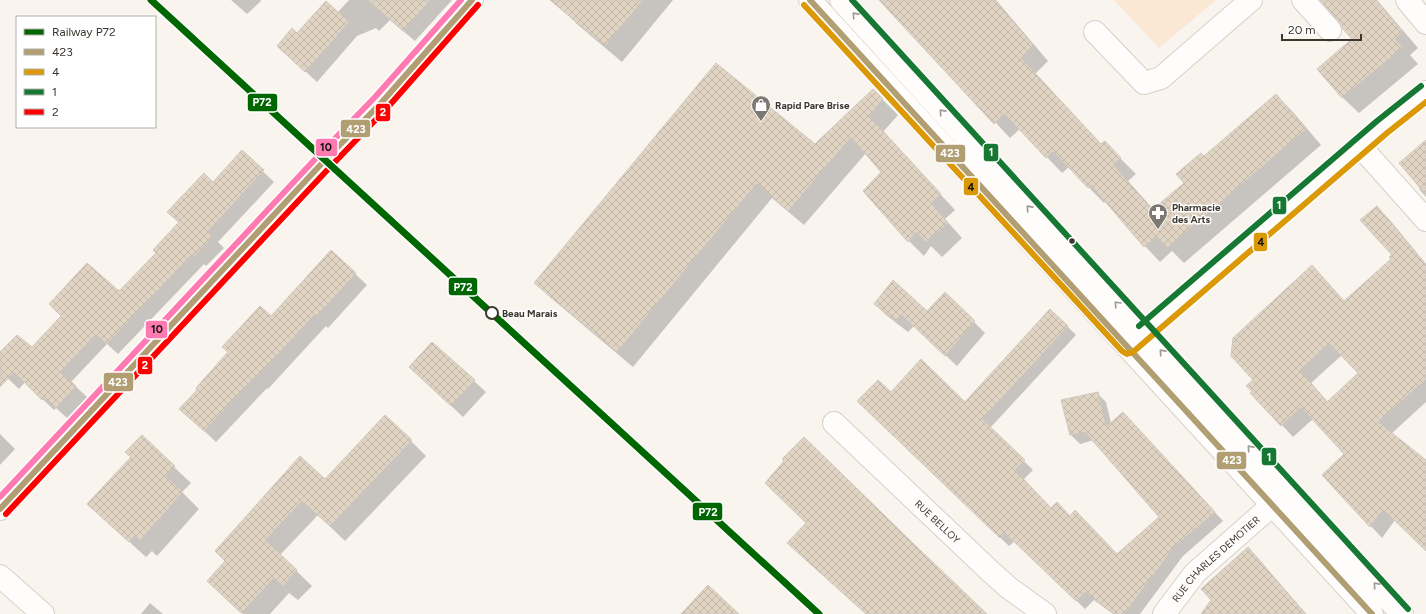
<svg xmlns="http://www.w3.org/2000/svg" width="1426" height="614" font-family="Figtree,sans-serif">
<style>
.green{fill:#fae8d5}
.shadow{fill:#0003;fill-rule:evenodd}
.building{fill:url(#building-cross-hatch);stroke:#cec8c2;fill-rule:evenodd}
.lines{fill:none;stroke-linecap:round;stroke-linejoin:round}
.street-casing{stroke:#d5d0ca;stroke-width:24}
.secondary-casing{stroke:#d5d0ca;stroke-width:24}
.street{stroke:#fefdfc;stroke-width:22}
.secondary{stroke:#fefdfc;stroke-width:22}
.bus-1-casing{stroke:#fff;stroke-width:9}
.bus-2-casing{stroke:#fff;stroke-width:9}
.bus-3-casing{stroke:#fff;stroke-width:9}
.bus-4-casing{stroke:#fff;stroke-width:9}
.bus-5-casing{stroke:#fff;stroke-width:9}
.bus-1{stroke:#b19f73;stroke-width:6}
.bus-2{stroke:#db9807;stroke-width:6}
.bus-3{stroke:#177833;stroke-width:6}
.bus-4{stroke:#fe0000;stroke-width:6}
.bus-5{stroke:#ff7ab1;stroke-width:6}
.rail-1-casing{stroke:#fff;stroke-width:10}
.rail-1{stroke:#060;stroke-width:7}
.oneway{stroke:#9d9a96}
.bus-dot{fill:#3c362f;stroke:#fff;stroke-width:1.5}
.stop-dot{fill:#fff;stroke:#3c362f;stroke-width:2}
.labels{text-anchor:middle;dominant-baseline:central;stroke-width:3;stroke-linejoin:round;paint-order:stroke}
.poi-label{font-size:10px;font-weight:bold;fill:#3c362f;stroke:#fff;text-anchor:start}
.stop-label{font-size:10px;font-weight:bold;fill:#3c362f;stroke:#fff;text-anchor:start}
.street-label{font-size:10px;fill:#3c362f;stroke:#fff}
.line-badge{stroke:#fff;stroke-width:1.5}
.badge-label{font-size:11px;text-anchor:middle;font-weight:bold;fill:#fff}
.pale-badge-label{font-size:11px;text-anchor:middle;font-weight:bold;fill:#111}
</style>
<defs>
<pattern id="building-cross-hatch" width="8" height="8" patternUnits="userSpaceOnUse"><rect width="8" height="8" fill="#e1d4c3"/><path d="M0 0l8 8M0 8l8-8" fill="none" stroke="#c2b7a8"/></pattern>
</defs>
<rect width="100%" height="100%" fill="#f9f4ee"/>
<path class="green" d="M1114 0H1216L1159 48Z"/>
<path class="shadow" d="M231 0H260L261 1 247 14Z
M349 0H452L415 41 390 20 379 31 376 28 357 36 317 82 290 57 297 34 337 13Z
M568 0H673L622 62 578 25 561 8Z
M881 0H996L1048 61 1035 74 1101 145 1120 158 1136 174 1128 181 1154 210 1185 184 1204 157 1276 95 1292 111 1321 145 1184 263 1172 251 1160 262 1145 246 1106 201 1104 203 1069 167 1062 173 1020 129 1010 138Z
M1321 0H1377L1418 48 1410 55 1418 64 1359 113 1343 98 1319 69 1353 40 1340 21Z
M873 90 898 115 883 132 955 210 945 219 962 238 942 257 931 246 924 256 909 241 882 172 866 153 804 225 772 198 633 367 551 298 535 283 815 146Z
M1426 141V197L1419 189 1421 187Z
M242 151 274 182 218 242 224 248 206 266 204 264 118 354 107 344 71 382 87 397 67 418 56 408 54 410 25 382 19 389 0 371V354L32 349 119 293 157 253 179 223 169 212 214 183Z
M1376 207 1389 219 1426 264V402L1391 434 1426 461V550L1395 520 1382 538 1324 475 1346 454 1313 419 1293 437 1252 393 1344 302 1392 259 1393 255ZM1342 355 1360 373 1328 402 1311 383Z
M331 251 367 285 328 328 326 326 268 389 267 388 216 442 181 409 271 318Z
M875 304 927 312 974 322 985 333 957 366 914 326 908 332 886 315Z
M1067 326 1076 335 990 428 1033 470 1023 480 1051 509 1071 517 1117 555 1161 517 1094 440 1080 444 1071 435 1097 393 1106 402 1111 423 1132 422 1223 521 1183 556 1140 614H1113L1094 600 1085 609 1015 541 1009 546 867 410 891 393 965 403Z
M410 367 474 381 486 392 463 417Z
M0 434 15 449 0 465Z
M142 437 191 483 182 492 199 509 157 556 152 551 146 557 105 520 132 457Z
M411 441 426 456 345 541 318 515 280 555 312 586 298 600 289 593 270 614H243L208 581 326 480Z
M1248 548 1258 558 1306 614H1202Z
M150 603 163 614H141Z"/>
<path class="building" d="M368 0H430L403 31Z
M550 0H643L605 46Z
M879 0H995L1033 45 1021 58 1101 144 1105 141 1121 158 1113 164 1152 210 1184 183 1176 174 1201 153 1204 156 1276 94 1306 129 1167 248 1157 236 1144 247 1091 185 1088 188 1053 151 1046 158 1004 113 994 124Z
M1320 0H1376L1403 32 1395 39 1403 47 1342 98 1317 69 1352 39 1342 28 1339 22Z
M326 1 349 22 305 72 277 46 292 28 297 33Z
M716 63 815 144 873 89 883 99 869 116 941 194 931 203 948 223 926 242 916 232 908 242 863 191 881 172 851 137 788 211 757 183 617 352 534 283Z
M1426 140V195L1399 163Z
M242 150 264 170 208 231 213 236 195 256 192 254 107 344 96 334 60 372 76 386 56 408 44 398 42 400 14 372 0 387V352L17 335 32 347 61 316 49 304 87 263 119 291 156 253 153 250 179 222 167 212 204 173 213 182Z
M1377 206 1426 265V379L1378 422 1426 460V551L1383 509 1370 527 1322 475 1344 454 1301 407 1281 426 1250 393 1252 391 1246 386 1253 380 1231 356 1233 338 1312 265 1344 301 1391 259 1389 257 1392 255 1360 220ZM1329 343 1358 373 1327 402 1300 370Z
M331 250 356 273 316 317 314 315 256 378 255 377 204 431 179 409 197 390 196 388 228 352 222 347 260 306 271 316Z
M893 280 927 311 945 292 975 321 945 356 902 315 896 321 874 304Z
M1050 309 1068 326 982 419 1025 460 1015 470 1051 508 1057 502 1070 516 1075 510 1117 554 1159 517 1085 432 1070 435 1061 400 1098 392 1106 427 1123 412 1215 512 1174 547 1124 614H1114L1085 592 1076 601 1005 533 1000 538 857 401 878 380 891 392 921 359 965 402Z
M432 342 475 380 451 406 409 367Z
M385 415 412 440 330 526 302 501 265 540 297 570 283 586 274 578 241 613 207 581 225 561 215 551 300 456 325 479Z
M142 435 175 466 166 476 183 492 140 540 135 535 129 542 87 504 131 457 125 452Z
M804 437 919 549 987 614H866L787 543 806 523 765 483 784 461 782 459Z
M1248 547 1276 580 1306 614H1201L1211 600 1201 589Z
M708 585 739 614H681Z"/>
<g class="lines">
<g class="street-casing">
<g id="street">
<path d="M1303 0 1330 30"/>
<path d="M1407 0 1426 23"/>
<path d="M1095 32 1144 83 1161 78 1251 0"/>
<path d="M1360 146 1426 220"/>
<path d="M1130 344 1382 127 1426 92"/>
<path id="s1" d="M834 423 991 572 1009 588 1045 614"/>
<path d="M0 509 325 160C378 110 424 54 472 0"/>
<path d="M0 576 43 614"/>
<path id="s2" d="M1164 614 1195 573 1286 493"/>
</g>
</g>
<g class="secondary-casing">
<path id="secondary" d="M810 0 1372 614
M841 0 1049 229 1402 614"/>
</g>
<use href="#street" class="street"/>
<use href="#secondary" class="secondary"/>
<g class="bus-1-casing">
<path id="bus-1" d="M810 0 1372 614
M0 509 325 160 382 102 472 0"/>
</g>
<g class="bus-2-casing">
<path id="bus-2" d="M804 5 1122 351 1127 354 1133 352 1387 133 1426 102"/>
</g>
<g class="bus-3-casing">
<path id="bus-3" d="M852 0 1408 609
M1139 326 1377 121 1421 86"/>
</g>
<g class="bus-4-casing">
<path id="bus-4" d="M6 514 331 166 388 107 478 5"/>
</g>
<g class="bus-5-casing">
<path id="bus-5" d="M0 497 319 155 376 96 461 0"/>
</g>
<use href="#bus-1" class="bus-1"/>
<use href="#bus-2" class="bus-2"/>
<use href="#bus-3" class="bus-3"/>
<use href="#bus-4" class="bus-4"/>
<use href="#bus-5" class="bus-5"/>
<g class="rail-1-casing">
<path id="rail-1" d="M151 0 819 614"/>
</g>
<use href="#rail-1" class="rail-1"/>
</g>
<defs><path id="oneway-chevron" d="M-2-3.5L2.5 0L-2 3.5" fill="none" stroke-width="1.6" stroke-linecap="round" stroke-linejoin="round"/></defs>
<g class="oneway">
<use href="#oneway-chevron" transform="translate(855 15) rotate(-132)"/>
<use href="#oneway-chevron" transform="translate(942 112) rotate(-132)"/>
<use href="#oneway-chevron" transform="translate(1029 208) rotate(-132)"/>
<use href="#oneway-chevron" transform="translate(1117 304) rotate(-133)"/>
<use href="#oneway-chevron" transform="translate(1162 352) rotate(-132)"/>
<use href="#oneway-chevron" transform="translate(1250 448) rotate(-132)"/>
<use href="#oneway-chevron" transform="translate(1376 585) rotate(-132)"/>
</g>
<defs>
<g id="shop-pin" transform="scale(1)"><path d="M0 17L-7.5 6A9.5 9.5 0 1 1 7.5 6Z" fill="#7e7872" stroke="#fff"/><path d="M-5-2.5h2.3a2.7 3.5 0 0 1 5.4 0H5L5.5 6h-11ZM-1.5-2.5h3a1.5 2.3 0 0 0-3 0Z" fill="#fff"/></g>
<g id="pharmacy-pin" transform="scale(1)"><path d="M0 17L-7.5 6A9.5 9.5 0 1 1 7.5 6Z" fill="#7e7872" stroke="#fff"/><path d="M-2-6h4v4h4v4h-4v4h-4v-4h-4v-4h4Z" fill="#fff"/></g>
</defs>
<g fill-rule="evenodd">
<use href="#shop-pin" x="761" y="105"/>
<use href="#pharmacy-pin" x="1158" y="213"/>
</g>
<circle class="bus-dot" cx="1072" cy="241" r="3.5"/>
<circle class="stop-dot" cx="492" cy="313" r="6"/>
<g class="labels">
<g class="poi-label">
<text x="775" y="105">Rapid Pare Brise</text>
<text x="1172" y="207">Pharmacie<tspan x="1172" dy="12">des Arts</tspan></text>
</g>
<g class="stop-label">
<text x="502" y="313">Beau Marais</text>
</g>
<g class="street-label">
<text stroke="none"><textPath href="#s1" startOffset="143">RUE BELLOY</textPath></text>
<text stroke="none"><textPath href="#s2" startOffset="76">RUE CHARLES DEMOTIER</textPath></text>
</g>
</g>
<g class="line-badge">
<rect x="247" y="93" width="31" height="19" rx="4" fill="#060"/>
<rect x="375" y="103" width="16" height="19" rx="4" fill="#fe0000"/>
<rect x="340" y="119" width="31" height="19" rx="4" fill="#b19f73"/>
<rect x="315" y="138" width="23" height="19" rx="4" fill="#ff7ab1"/>
<rect x="983" y="143" width="16" height="19" rx="4" fill="#177833"/>
<rect x="935" y="144" width="31" height="19" rx="4" fill="#b19f73"/>
<rect x="963" y="177" width="16" height="19" rx="4" fill="#db9807"/>
<rect x="1272" y="196" width="15" height="19" rx="4" fill="#177833"/>
<rect x="1253" y="232" width="15" height="20" rx="4" fill="#db9807"/>
<rect x="448" y="277" width="30" height="19" rx="4" fill="#060"/>
<rect x="145" y="320" width="23" height="19" rx="4" fill="#ff7ab1"/>
<rect x="137" y="356" width="16" height="19" rx="4" fill="#fe0000"/>
<rect x="103" y="372" width="31" height="20" rx="4" fill="#b19f73"/>
<rect x="1261" y="447" width="16" height="19" rx="4" fill="#177833"/>
<rect x="1216" y="451" width="31" height="19" rx="4" fill="#b19f73"/>
<rect x="692" y="502" width="31" height="19" rx="4" fill="#060"/>
</g>
<g class="badge-label">
<text x="262" y="106">P72</text>
<text x="383" y="116">2</text>
<text x="356" y="133">423</text>
<text x="991" y="156">1</text>
<text x="950" y="157">423</text>
<text x="1279" y="209">1</text>
<text x="463" y="291">P72</text>
<text x="145" y="369">2</text>
<text x="118" y="386">423</text>
<text x="1269" y="461">1</text>
<text x="1232" y="464">423</text>
<text x="708" y="516">P72</text>
</g>
<g class="pale-badge-label">
<text x="326" y="151">10</text>
<text x="971" y="191">4</text>
<text x="1261" y="246">4</text>
<text x="157" y="333">10</text>
</g>
<rect x="16" y="16" width="140" height="112" fill="#ffffff" stroke="#b1afac"/>
<rect x="24" y="29" width="20" height="6" fill="#006600" stroke="#b1afac"/>
<text x="52" y="36" font-size="12" fill="#3c362f">Railway P72</text>
<rect x="24" y="49" width="20" height="6" fill="#b19f73" stroke="#b1afac"/>
<text x="52" y="56" font-size="12" fill="#3c362f">423</text>
<rect x="24" y="69" width="20" height="6" fill="#db9807" stroke="#b1afac"/>
<text x="52" y="76" font-size="12" fill="#3c362f">4</text>
<rect x="24" y="89" width="20" height="6" fill="#177833" stroke="#b1afac"/>
<text x="52" y="96" font-size="12" fill="#3c362f">1</text>
<rect x="24" y="109" width="20" height="6" fill="#fe0000" stroke="#b1afac"/>
<text x="52" y="116" font-size="12" fill="#3c362f">2</text>
<path d="M1282 34v6h79v-6" fill="none" stroke="#3c362f" stroke-width="2"/>
<text x="1288" y="34" font-size="12" fill="#3c362f" stroke="#ffffff" stroke-width="3" paint-order="stroke">20 m</text>
</svg>
